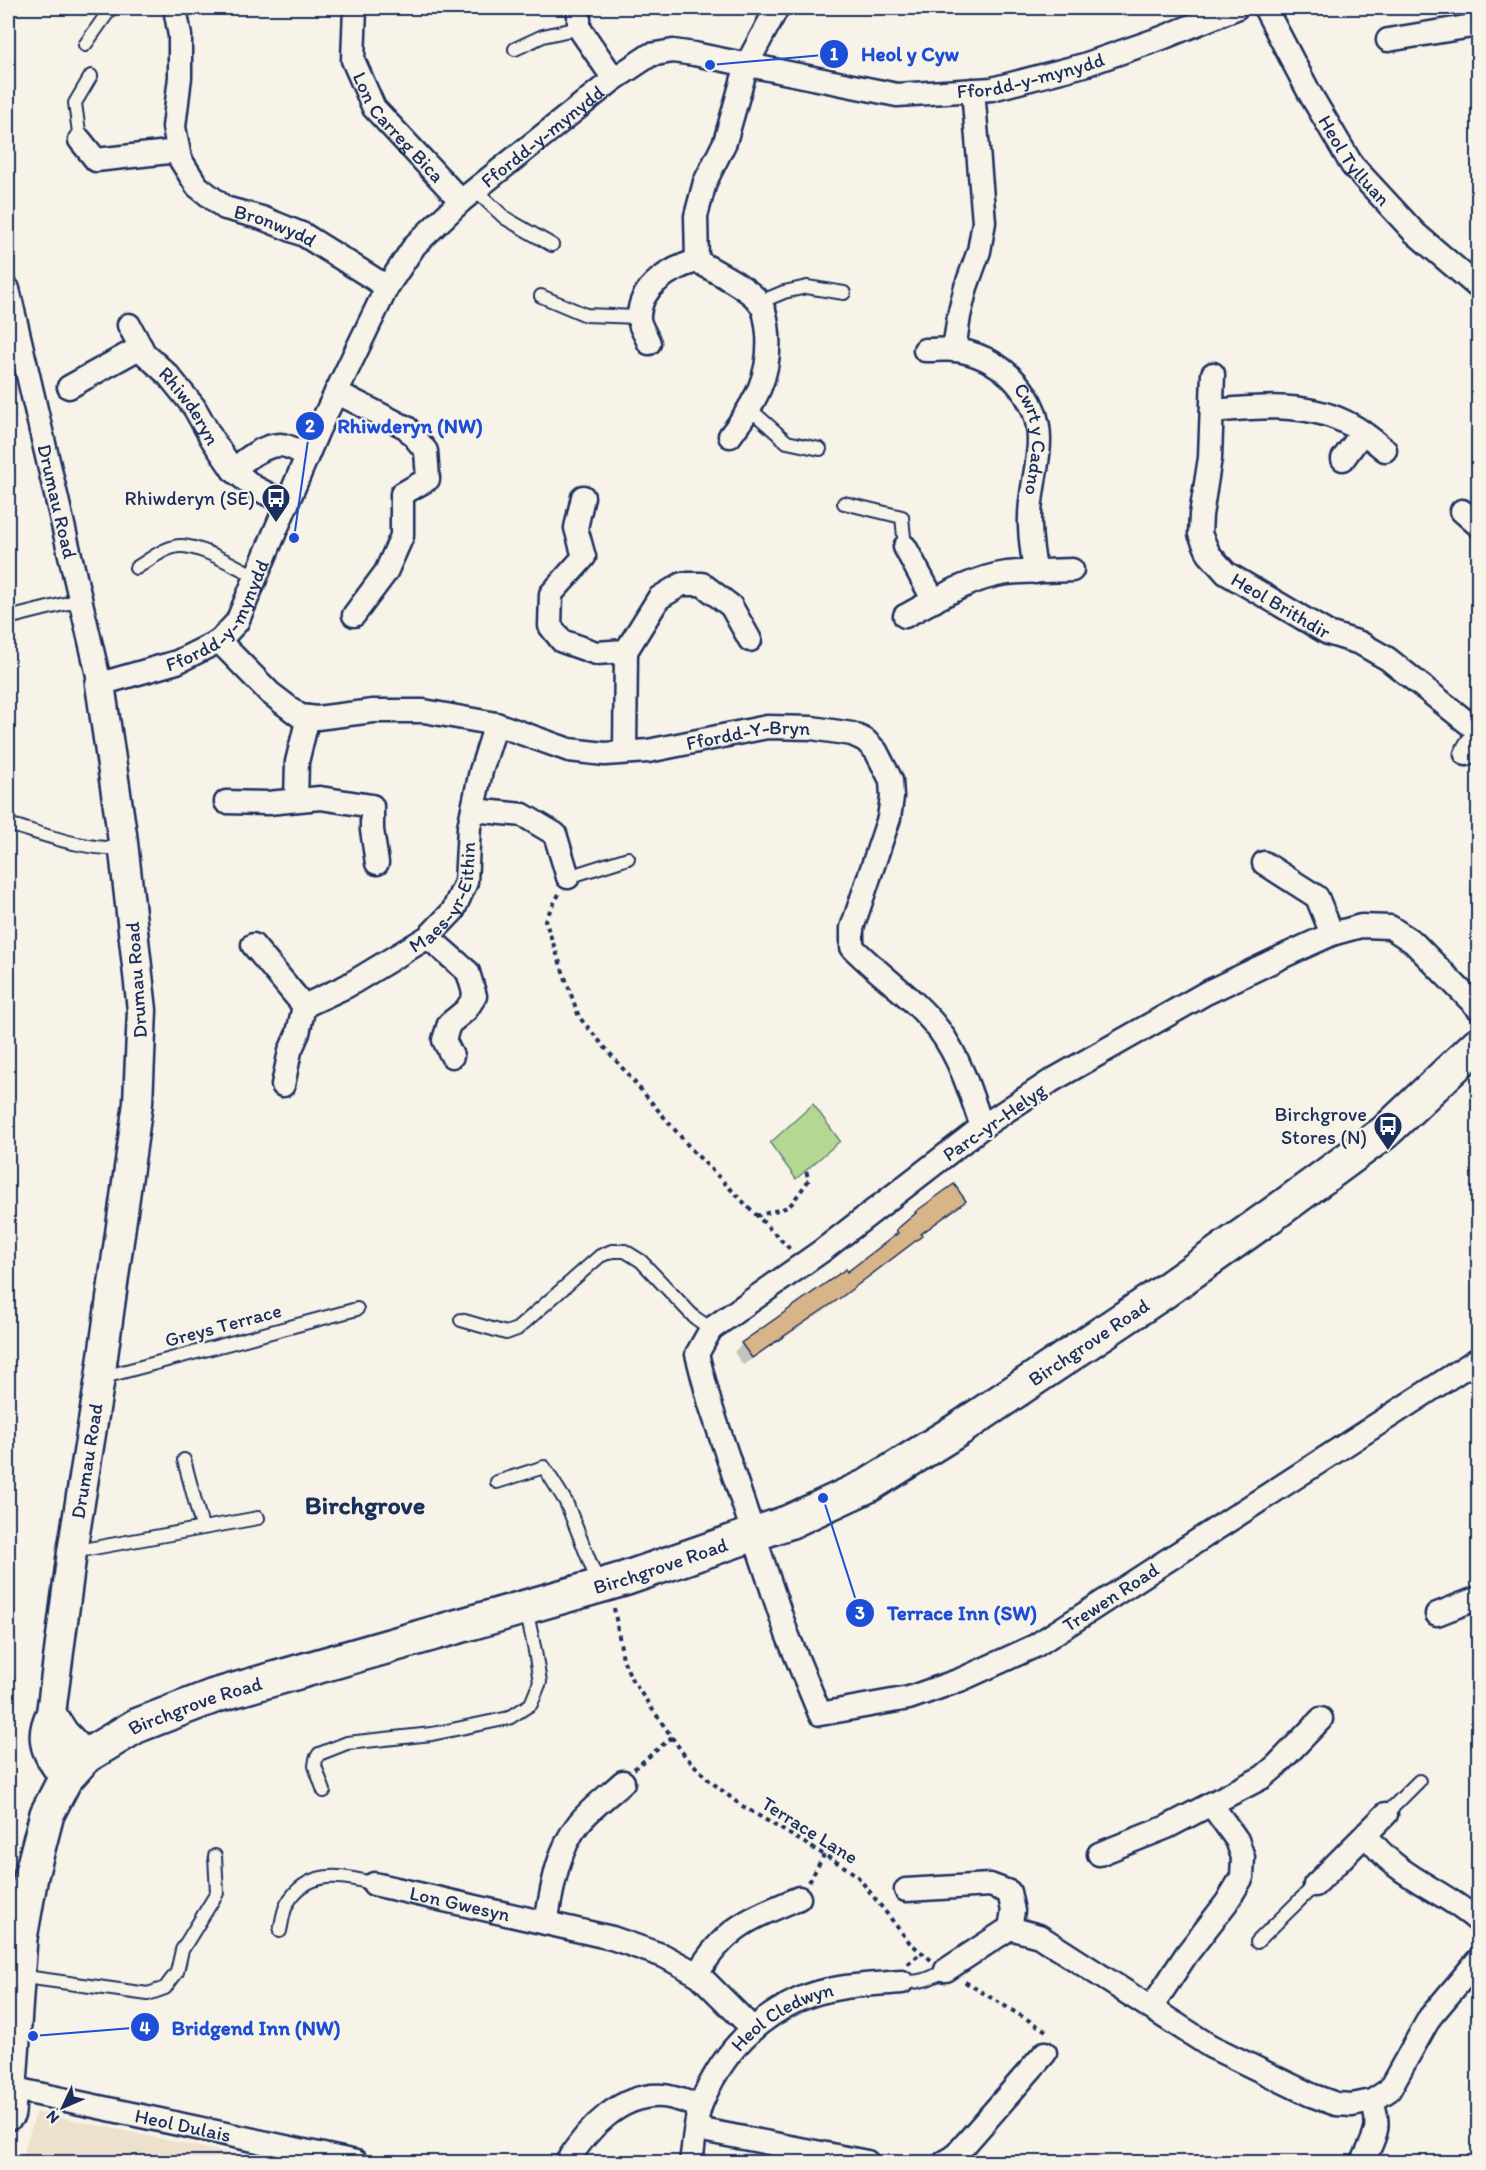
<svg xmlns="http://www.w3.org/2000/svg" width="1486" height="2170" font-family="Itim,sans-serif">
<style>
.built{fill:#ede0cc}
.green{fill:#b4d792;stroke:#688378;stroke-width:1.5}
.shadow{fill:#0003}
.building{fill:#d7b589;stroke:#1b2f5e;stroke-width:1.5}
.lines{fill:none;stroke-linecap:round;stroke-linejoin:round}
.service-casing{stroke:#1b2f5e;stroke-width:16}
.minor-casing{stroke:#1b2f5e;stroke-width:27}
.tertiary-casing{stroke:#1b2f5e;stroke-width:33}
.secondary-casing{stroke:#1b2f5e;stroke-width:38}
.path{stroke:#1b2f5e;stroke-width:4;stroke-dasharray:4.5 4.5;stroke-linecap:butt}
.service{stroke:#f7f3e8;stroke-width:12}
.minor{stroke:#f7f3e8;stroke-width:22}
.tertiary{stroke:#f7f3e8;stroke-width:28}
.secondary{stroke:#f7f3e8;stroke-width:33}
.labels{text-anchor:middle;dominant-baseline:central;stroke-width:4.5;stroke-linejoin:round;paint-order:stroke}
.street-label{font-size:20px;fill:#1b2f5e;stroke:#f7f3e8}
.poi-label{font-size:20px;fill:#1b2f5e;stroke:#f7f3e8;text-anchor:end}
.district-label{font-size:26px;font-weight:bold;fill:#1b2f5e;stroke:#f7f3e8}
.leader{fill:none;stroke:#1d4ed8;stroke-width:2}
.callout-dot{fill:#1d4ed8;stroke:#f7f3e8;stroke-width:2}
.mark-label{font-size:18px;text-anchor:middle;font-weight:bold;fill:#fff}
.callout-label{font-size:21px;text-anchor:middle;font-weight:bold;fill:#1d4ed8;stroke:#f7f3e8;stroke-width:4.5;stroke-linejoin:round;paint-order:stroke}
</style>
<rect width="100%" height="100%" fill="#f7f3e8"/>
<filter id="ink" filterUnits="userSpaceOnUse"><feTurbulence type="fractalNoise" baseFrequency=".0167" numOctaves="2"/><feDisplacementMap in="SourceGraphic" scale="12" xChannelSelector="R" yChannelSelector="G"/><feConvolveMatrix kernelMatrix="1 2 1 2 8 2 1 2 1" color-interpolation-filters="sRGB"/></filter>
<g filter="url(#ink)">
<path class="built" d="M36 2112 270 2162H21Z"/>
<path class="green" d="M813 1104 840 1141 796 1179 770 1143Z"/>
<path class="shadow" d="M964 1201 834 1304 743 1365 734 1352 742 1344 847 1274 890 1240 889 1239 916 1213Z"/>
<path class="building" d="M954 1184 966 1201 921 1234 922 1236 843 1296 752 1358 741 1343 846 1269 847 1272 898 1233 896 1230 916 1213 915 1212Z"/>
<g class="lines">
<g class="service-casing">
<path id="service" d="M85 45 111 8
M515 49 543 36 579 28
M80 140 75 103 91 76
M475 190 505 218 552 245
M541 296 586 315 638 317
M760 302 784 292 807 287 844 293
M751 410 787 442 820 449
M844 503 902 517 905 547
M136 568C148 561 167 545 182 546 204 547 236 567 256 576
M8 618 80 600
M8 824C47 835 82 850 123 848
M568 877 628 858
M461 1320 506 1333 517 1329 600 1256 612 1251H625L641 1261 694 1317 711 1329
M100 1378 357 1309
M184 1460 202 1527
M497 1482 544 1467 566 1502 599 1585
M72 1552 258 1518
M324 1791 315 1766 316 1759 319 1754 347 1743 432 1734 509 1718 531 1704 540 1682 535 1651 526 1609
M1386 1814 1419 1781
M280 1931C282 1923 283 1911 287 1904 307 1869 342 1874 374 1884
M1257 1942 1315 1885
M18 1976 148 1994 165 1988 177 1972 182 1950 217 1893 215 1856
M902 1982C920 1983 930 1979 946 1970"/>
</g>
<g class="minor-casing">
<g id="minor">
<path id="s1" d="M175 8 180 36V77L174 127 180 159 197 186 225 208 262 218 304 235 387 287"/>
<path id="s2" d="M355 8 353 60 374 108 461 201"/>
<path d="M579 8V28L614 79"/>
<path id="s3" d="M1265 8 1309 92 1352 165 1415 233 1478 287"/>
<path d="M1388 40 1478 25"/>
<path d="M80 140 96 160 178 151"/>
<path d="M697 261 696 216 705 182 725 142 747 64 777 8"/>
<path id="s4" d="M8 289 100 684 177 662 219 641 237 622 318 430 387 287 415 245 461 201 614 79 650 55 673 51 694 54 897 95 992 89 1084 65 1162 38 1236 8"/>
<path id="s5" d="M129 325 144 353 168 375 194 407 212 439 233 470 254 487 287 504"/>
<path d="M649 343C646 335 638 324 639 316 640 286 671 268 697 261 713 270 749 288 759 302 766 310 767 324 768 334 771 376 755 403 730 436"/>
<path id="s6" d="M925 350C937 350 950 348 962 351 1004 360 1039 396 1039 440 1039 466 1030 491 1030 517 1029 535 1033 554 1035 572"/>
<path d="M954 350 959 316 966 287 979 251 984 222 973 90"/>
<path id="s7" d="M1213 374 1210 458 1201 515 1200 534 1209 554 1226 573 1328 633 1360 643 1388 659 1478 731"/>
<path d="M69 387 141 347"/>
<path d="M336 392 407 428 426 451 428 479 402 494V536L386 572 354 615"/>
<path d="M1212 411C1258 407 1309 401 1351 425 1363 431 1374 441 1385 450"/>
<path d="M1343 459 1362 433"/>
<path d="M233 470C245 460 263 445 280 445 288 445 300 452 307 455"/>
<path d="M583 497 576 528 584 557 551 594 550 626 562 641 596 653 626 651"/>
<path d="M1462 511 1478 525"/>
<path d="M905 547 934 601"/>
<path d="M905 616C937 599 971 578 1007 573 1029 571 1051 571 1072 570"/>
<path id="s8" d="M219 641 270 693 300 716 317 718 373 711H424L496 724 569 750 605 754 648 751 767 727 812 728 852 734 865 740 876 751 891 780 892 797 889 818 852 928V947C880 976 915 998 939 1030 960 1058 971 1094 982 1127"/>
<path d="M625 752 626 651 659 598 682 584H702L731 606 750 640"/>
<path d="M1466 754 1478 733"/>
<path d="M296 800 297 762 308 717"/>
<path d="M226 802 268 803 320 798 372 806V830L377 863"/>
<path d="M473 810 523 815 555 834 568 877"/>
<path d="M1264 863 1317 897 1332 934"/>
<path d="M428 937 468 972 475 996 466 1010 449 1024 444 1040 452 1056"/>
<path d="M253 945 304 1006 298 1033 290 1051 283 1085"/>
<path id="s9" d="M304 1006 347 986 428 937 453 911 466 882 469 827 481 771 496 724"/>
<path id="s10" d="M1478 1008 1413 942 1390 927 1361 926 1332 934 1288 954 1206 993 1051 1081 982 1127 823 1250 711 1329 697 1354 710 1404 787 1634 820 1714 909 1698 960 1680 1035 1646 1478 1359"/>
<path d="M1437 1614 1478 1598"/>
<path d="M1211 1804 1263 1777 1276 1766 1321 1719"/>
<path d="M1386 1814 1366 1834C1396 1878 1441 1888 1478 1921"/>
<path d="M1099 1854 1167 1827 1211 1804 1237 1840 1243 1857 1242 1877 1227 1902 1186 1955 1151 2008"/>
<path id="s11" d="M374 1884 612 1938 664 1956 699 1975 753 2029"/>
<path d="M1315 1885 1366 1834"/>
<path d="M906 1890 990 1885 1009 1892 1013 1911 1010 1928"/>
<path d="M546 1923C552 1890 557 1850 579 1823 591 1808 609 1795 623 1782"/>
<path d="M946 1970 1010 1928 1039 1936 1210 2046 1311 2095 1336 2104 1352 2105 1372 2101 1389 2090 1430 2017 1478 1960"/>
<path d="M697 1974C726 1926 750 1919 799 1898"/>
<path id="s12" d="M10 2088 356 2162"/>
<path d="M697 2129 867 2162"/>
<path d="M567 2162C587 2129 621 2093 663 2096 675 2097 689 2103 700 2106"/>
<path id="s13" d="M691 2162C694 2145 695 2120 701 2104 720 2057 753 2021 798 2000 830 1985 868 1985 902 1982"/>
<path d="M945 2162 954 2157 1045 2053"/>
<path d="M1363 2162C1374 2137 1382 2129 1372 2101"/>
</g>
</g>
<g class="tertiary-casing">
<g id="tertiary">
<path d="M51 1713 64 1733 86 1756"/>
<path id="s14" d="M65 1779C48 1755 37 1741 51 1713L72 1552 100 1378 138 1103 142 1010 122 834 100 684"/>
</g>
</g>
<g class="secondary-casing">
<g id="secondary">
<path id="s15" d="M8 2113 20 1938 31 1876 47 1814 65 1779 86 1756 136 1726 214 1696 624 1579 789 1522 869 1485 959 1429 1162 1293 1276 1212 1385 1132 1478 1044"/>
</g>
</g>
<path class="path" d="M559 894 545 920 579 1017 692 1150 791 1250
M756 1216 789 1207 809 1180 806 1171
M614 1608 623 1659 632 1680 685 1756 709 1780 739 1804 848 1869 858 1877 910 1943 931 1960
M634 1769 672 1737
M809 1882 824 1855
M908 1964 921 1953
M965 1982 1048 2032"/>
<use href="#service" class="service"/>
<use href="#minor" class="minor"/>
<use href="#tertiary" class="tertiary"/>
<use href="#secondary" class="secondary"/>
</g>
</g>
<defs>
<g id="bus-pin" transform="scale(1.5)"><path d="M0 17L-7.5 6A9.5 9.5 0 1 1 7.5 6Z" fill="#1b2f5e" stroke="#f7f3e8"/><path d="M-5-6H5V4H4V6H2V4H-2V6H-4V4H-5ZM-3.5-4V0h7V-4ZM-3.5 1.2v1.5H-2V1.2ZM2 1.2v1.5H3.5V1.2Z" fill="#fff"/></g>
</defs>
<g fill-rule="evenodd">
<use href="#bus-pin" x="276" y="498"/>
<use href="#bus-pin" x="1388" y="1126"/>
</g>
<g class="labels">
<g class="street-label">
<text stroke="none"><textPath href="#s4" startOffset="1666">Ffordd-y-mynydd</textPath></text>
<text stroke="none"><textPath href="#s2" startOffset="134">Lon Carreg Bica</textPath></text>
<text stroke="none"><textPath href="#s4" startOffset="1144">Ffordd-y-mynydd</textPath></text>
<text stroke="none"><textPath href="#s3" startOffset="177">Heol Tylluan</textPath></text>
<text stroke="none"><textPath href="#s1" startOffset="273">Bronwydd</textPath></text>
<text stroke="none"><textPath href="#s5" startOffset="102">Rhiwderyn</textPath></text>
<text stroke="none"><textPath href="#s6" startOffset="162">Cwrt y Cadno</textPath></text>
<text stroke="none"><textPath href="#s4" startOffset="218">Drumau Road</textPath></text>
<text stroke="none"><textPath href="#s7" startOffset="272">Heol Brithdir</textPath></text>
<text stroke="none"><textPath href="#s4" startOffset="550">Ffordd-y-mynydd</textPath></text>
<text stroke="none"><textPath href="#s8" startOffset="567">Ffordd-Y-Bryn</textPath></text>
<text stroke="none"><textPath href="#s9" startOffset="186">Maes-yr-Eithin</textPath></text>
<text transform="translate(136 980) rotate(-94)">Drumau Road</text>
<text transform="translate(994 1122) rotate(-35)">Parc-yr-Helyg</text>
<text transform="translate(223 1325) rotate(-15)">Greys Terrace</text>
<text stroke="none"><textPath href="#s15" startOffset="1466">Birchgrove Road</textPath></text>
<text stroke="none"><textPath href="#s14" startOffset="327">Drumau Road</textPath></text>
<text stroke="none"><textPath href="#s15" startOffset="980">Birchgrove Road</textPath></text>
<text stroke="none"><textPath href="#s10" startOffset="1644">Trewen Road</textPath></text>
<text stroke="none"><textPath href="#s15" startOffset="494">Birchgrove Road</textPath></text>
<text transform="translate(810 1830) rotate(32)">Terrace Lane</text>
<text stroke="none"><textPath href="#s11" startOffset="88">Lon Gwesyn</textPath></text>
<text stroke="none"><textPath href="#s13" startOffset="183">Heol Cledwyn</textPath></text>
<text stroke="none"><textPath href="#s12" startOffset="177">Heol Dulais</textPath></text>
</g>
<g class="poi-label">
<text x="255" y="498">Rhiwderyn (SE)</text>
<text x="1367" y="1114">Birchgrove<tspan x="1367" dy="23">Stores (N)</tspan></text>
</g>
<g class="district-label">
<text x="365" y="1505">Birchgrove</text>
</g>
</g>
<path class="leader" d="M710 65L834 54M294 538L310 426M823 1498L860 1613M33 2036L145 2027"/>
<g class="callout-dot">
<circle cx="710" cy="65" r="6"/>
<circle cx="294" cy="538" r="6"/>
<circle cx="823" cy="1498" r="6"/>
<circle cx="33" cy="2036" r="6"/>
<circle cx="834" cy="54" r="15"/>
<circle cx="310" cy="426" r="15"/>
<circle cx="860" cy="1613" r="15"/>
<circle cx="145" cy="2027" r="15"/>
</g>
<g class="mark-label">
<text x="834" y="60">1</text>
<text x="310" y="432">2</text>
<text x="860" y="1619">3</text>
<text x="145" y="2034">4</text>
</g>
<g class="callout-label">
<text x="910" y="61">Heol y Cyw</text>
<text x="410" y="433">Rhiwderyn (NW)</text>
<text x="962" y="1620">Terrace Inn (SW)</text>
<text x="256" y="2035">Bridgend Inn (NW)</text>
</g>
<rect width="1486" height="2170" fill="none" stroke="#f7f3e8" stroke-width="30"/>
<rect x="15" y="15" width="1456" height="2140" fill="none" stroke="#1b2f5e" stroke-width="2" filter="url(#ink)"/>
<g transform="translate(63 2107) rotate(226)" stroke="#f7f3e8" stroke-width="4.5" paint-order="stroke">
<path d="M0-4.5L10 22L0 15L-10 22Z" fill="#1b2f5e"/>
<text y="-9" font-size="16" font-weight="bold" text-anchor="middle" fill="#1b2f5e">N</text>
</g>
</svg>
